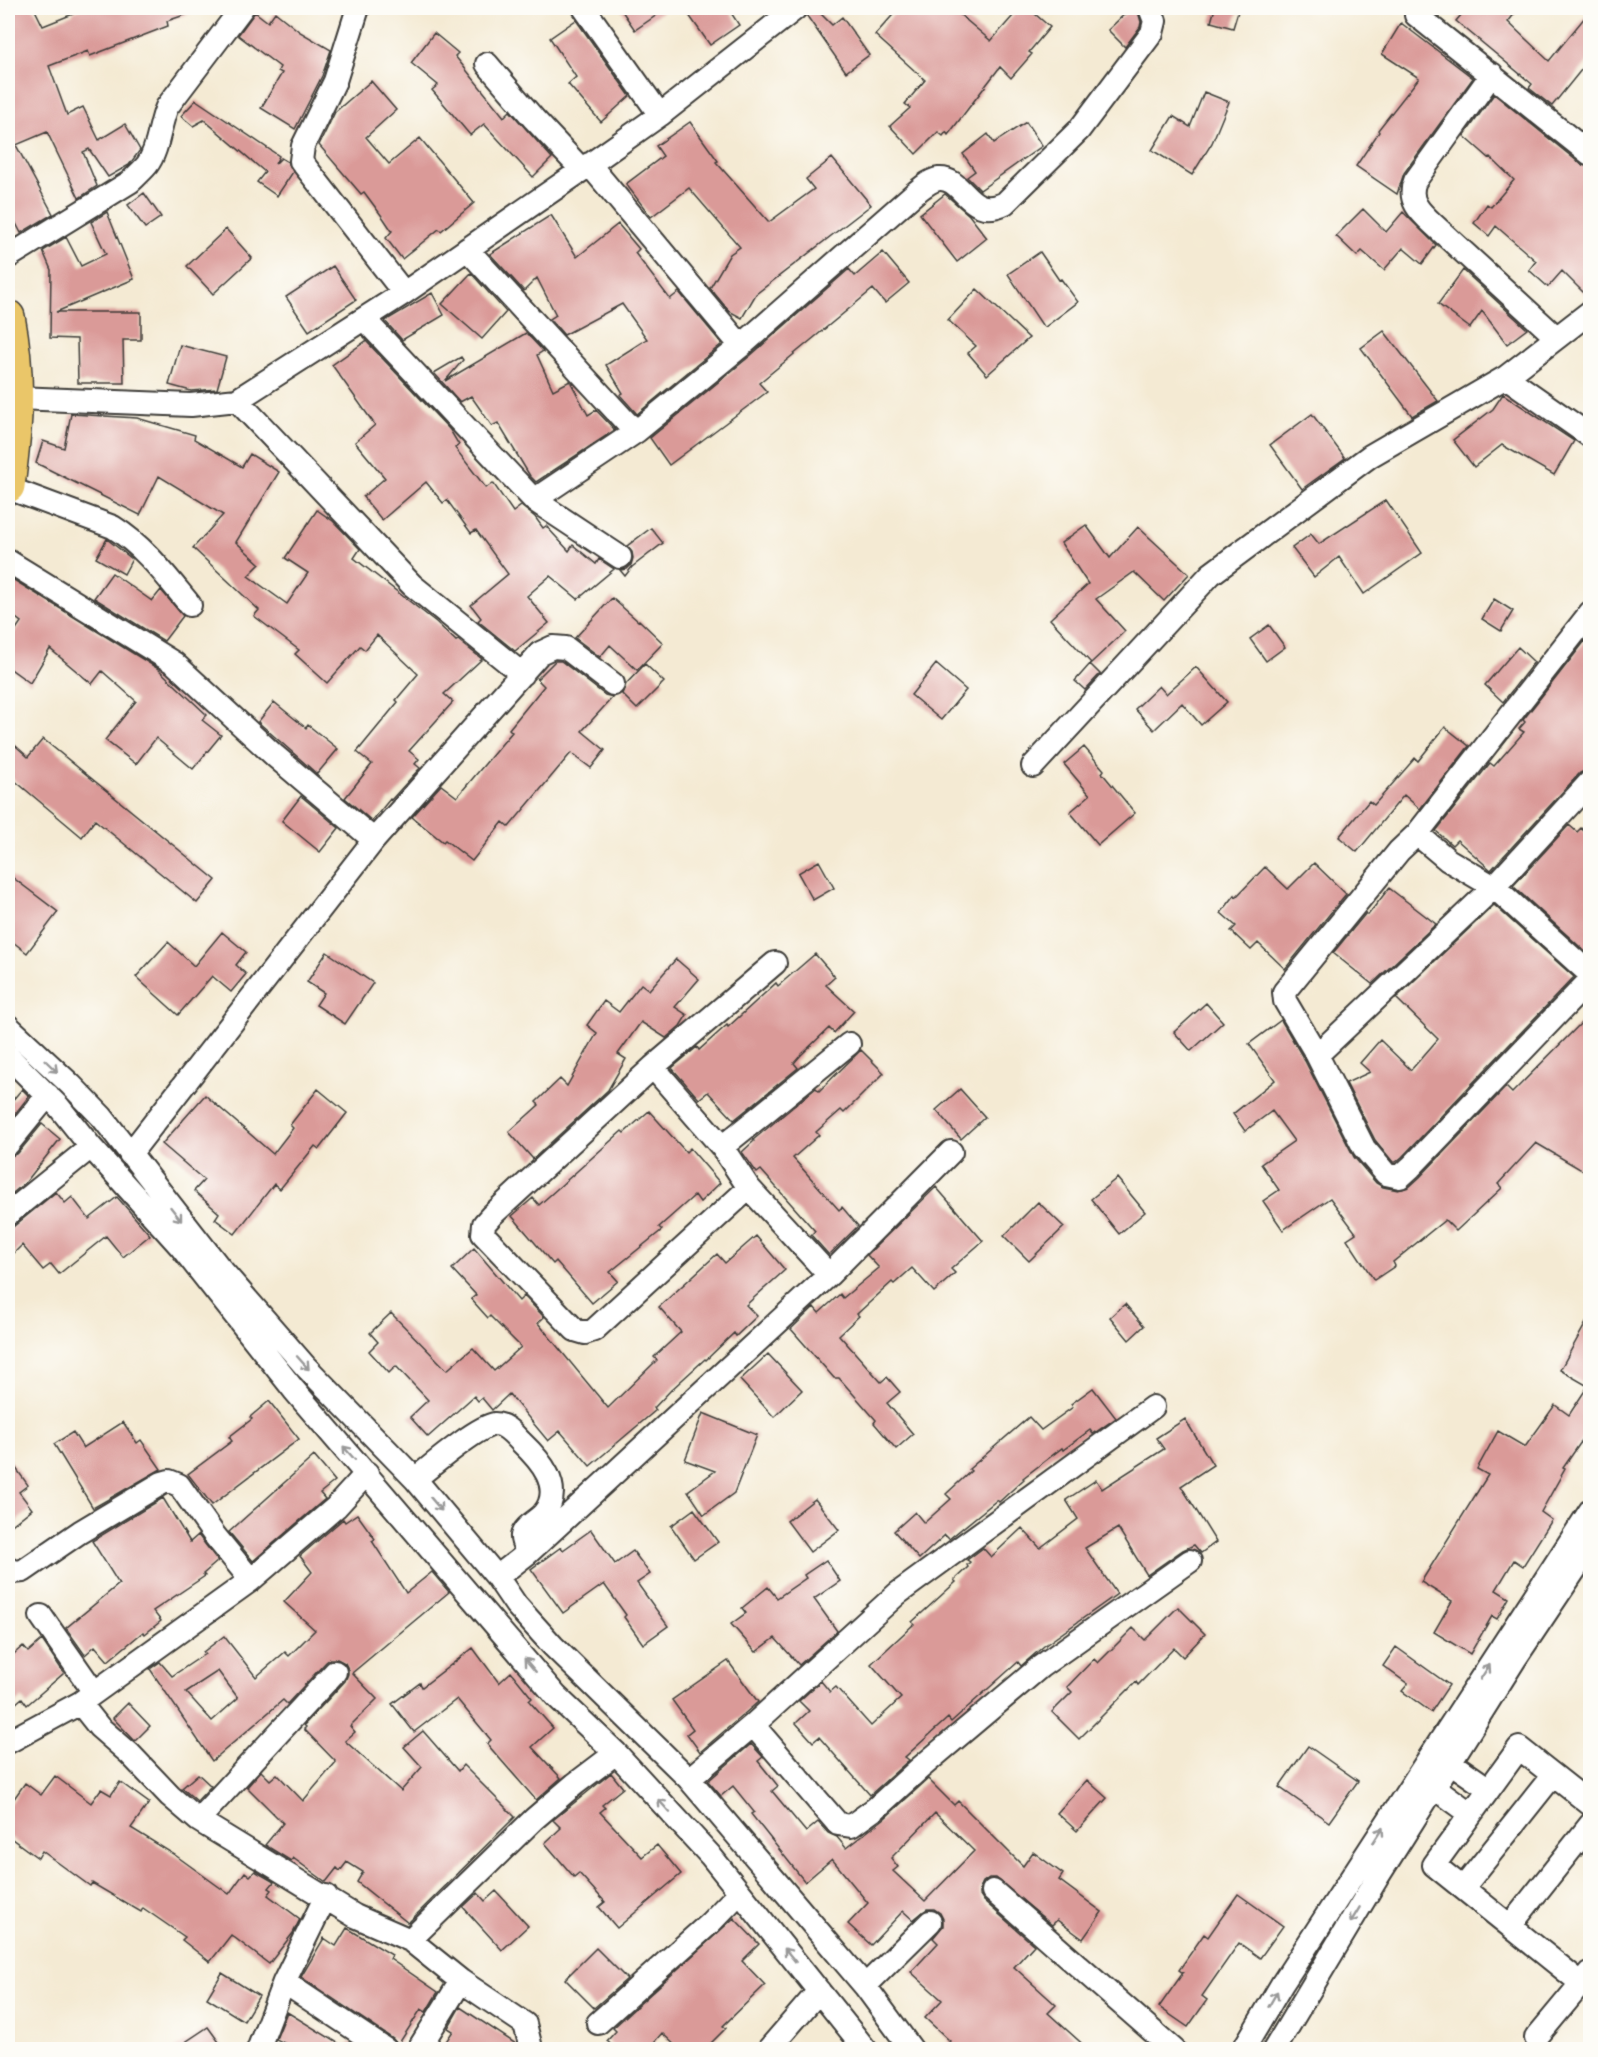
<svg xmlns="http://www.w3.org/2000/svg" width="1598" height="2057" font-family="'IM FELL English',serif">
<style>
.building{fill:#da9a98;fill-rule:evenodd}
.lines{fill:none;stroke-linecap:round;stroke-linejoin:round}
.minor-casing{stroke:#3c3b37;stroke-width:26}
.highway-casing{stroke:#3c3b37;stroke-width:36}
.minor{stroke:#fff;stroke-width:22}
.highway{stroke:#eac669;stroke-width:33}
.oneway{stroke:#999}
</style>
<rect width="100%" height="100%" fill="#fdfcf7"/>
<filter id="ink" filterUnits="userSpaceOnUse"><feTurbulence type="fractalNoise" baseFrequency=".0167" numOctaves="2"/><feDisplacementMap in="SourceGraphic" scale="12" xChannelSelector="R" yChannelSelector="G"/><feConvolveMatrix kernelMatrix="1 2 1 2 8 2 1 2 1" color-interpolation-filters="sRGB"/></filter>
<filter id="wash" filterUnits="userSpaceOnUse"><feTurbulence type="fractalNoise" baseFrequency=".008" numOctaves="4" result="noise"/><feDisplacementMap in="SourceGraphic" scale="24" xChannelSelector="R" yChannelSelector="G"/><feGaussianBlur stdDeviation="1.35" result="paint"/><feColorMatrix in="noise" values="0 0 0 0 0 0 0 0 0 0 0 0 0 0 0 0 0 1.4 0 .05"/><feComposite in="paint" operator="in"/></filter>
<g filter="url(#wash)">
<rect width="100%" height="100%" fill="#f4ead3"/>
<g id="blocks">
<path class="building" d="M8 8H34L43 26 73 14V12L84 8H199V10L167 21 168 26 90 56 88 51 49 66 67 115 83 107 99 140 125 124 140 150 129 165 108 177 89 149 83 152 97 186 79 198 47 132 16 145 53 214 21 233 8 208Z
M620 8H667L635 30Z
M684 8H728L739 25 710 45Z
M809 8H815L832 25 842 17 869 55 846 72 807 16Z
M899 8H952L991 41 1020 8H1028L1050 27 1029 52 1032 54 1011 78 1000 67 948 135 946 132 943 136 938 132 916 154 890 126 910 108 905 104 925 80 875 35Z
M1131 8H1137L1141 22 1140 27 1125 47 1108 30Z
M1215 8H1239L1233 28 1211 22Z
M1467 8H1519L1508 22 1549 61 1590 11V59L1552 106 1529 88 1532 84 1456 21Z
M255 12 268 22 275 12 300 32 331 50 322 76 295 129 261 108 282 73 278 71 280 67 238 35Z
M576 20 630 96 601 122 568 84 576 77 550 38Z
M1401 23 1473 78 1404 173 1397 194 1356 166 1379 132 1378 130 1419 78 1382 54Z
M434 33 458 53 455 56 504 117 510 111 552 158 533 177 484 124 470 135 432 90 438 85 411 63Z
M371 81 396 110 366 137 389 164 420 138 474 203 441 231 439 229 402 259 386 238 392 231 384 219 364 192 361 194 319 145 335 112Z
M1204 92 1229 102 1212 143 1192 175 1152 150 1173 116 1190 127Z
M1494 94 1582 165 1590 167V299L1562 271 1548 287 1529 270 1536 261 1496 226 1489 236 1474 223 1487 204 1491 207 1514 180 1490 157 1489 158 1464 136Z
M196 100 279 156 275 164 281 158 288 162 293 172 277 196 257 182 265 172 204 120 193 126 181 116Z
M690 122 718 161 716 162 769 222 814 189 806 179 832 158 871 205 756 294 742 318 729 311 710 288 730 254 740 247 689 188 651 217 626 184 663 156 656 146Z
M1026 122 1042 146 980 190 967 177 975 171 963 154 988 134 994 143Z
M144 193 161 217 145 228 128 205Z
M945 194 969 215 987 238 957 262 920 214Z
M1363 209 1386 232 1403 212 1436 245 1422 264 1403 248 1384 270 1362 251 1357 256 1336 236Z
M107 212 134 279 56 312H141V340H123L124 383H78L77 339 50 338 51 270 43 251 66 237 81 266 106 254 91 222Z
M551 215 577 257 618 224 639 249 635 253 670 299 679 292 722 344 637 414 620 395 623 393 606 365 647 339 622 304 564 335 550 319 556 315 537 278 524 291 490 254Z
M226 229 252 258 213 294 187 266Z
M883 252 909 283 885 303 873 289 759 383 767 392 669 465 650 438 750 356 849 269 855 276Z
M1040 252 1059 280 1061 279 1078 302 1045 327 1042 325 1008 274Z
M333 266 356 300 309 331 286 297Z
M1463 270 1527 329 1507 344 1482 311 1470 328 1438 304Z
M471 273 506 312 482 339 442 304Z
M977 289 1029 338 987 375 968 353 976 346 948 320Z
M432 293 444 315 402 340 385 321Z
M1384 331 1438 401 1412 416 1361 348Z
M526 333 543 351 537 355 553 390 570 381 588 415 596 410 615 430 536 482 530 476 498 423 492 426 471 396 460 402 434 373 461 357 463 360 445 381Z
M366 341 450 430 459 445 455 448 486 488 493 483 513 512 521 506 535 517 543 528 546 526 569 551 573 545 596 564 599 559 614 569 578 599 550 576 527 596 549 623 515 651 478 621 481 618 471 605 508 574 476 530 471 533 447 500 443 503 426 482 382 520 363 497 385 478 355 442 375 425 332 365Z
M180 345 226 357 217 389 191 391 169 385Z
M1503 394 1574 441 1554 475 1502 445 1474 467 1453 440 1493 409Z
M71 414 137 418 195 435 194 439 242 467 250 454 279 472 236 542 260 564 248 576 287 604 308 573 285 558 317 510 333 521 360 549 354 558 436 622 456 641 458 640 482 659 444 694 453 702 409 751 419 759 415 764 420 768 391 800 390 799 372 821 345 798 372 764 357 752 398 702 396 700 418 674 377 635 365 650 360 646 327 683 295 654 299 650 254 616 259 610 193 548 223 515 159 476 140 515 36 463 43 441 64 448Z
M1312 414 1345 458 1302 489 1270 445Z
M1386 500 1422 553 1364 594 1339 557 1314 577 1292 548 1311 534 1319 544Z
M1086 525 1110 558 1138 527 1189 574 1164 601 1134 572 1096 599 1125 631 1091 663 1050 619 1088 584 1061 543Z
M651 528 663 543 632 567 625 576 620 570 627 569 631 565 633 558 632 552 627 546Z
M107 539 132 559 124 574 96 558Z
M112 573 152 601 161 590 183 616 164 641 94 598Z
M9 577 157 668 207 715 202 720 221 735 193 769 156 738 136 764 105 740 136 701 102 671 92 684 50 649 30 683 8 667V641L21 622 8 612Z
M612 598 638 621 639 620 663 643 637 670 610 645 600 657 575 638Z
M1494 599 1513 611 1501 631 1482 619Z
M1269 625 1285 647 1266 661 1250 639Z
M1585 641 1590 646V769L1580 773 1491 870 1457 840 1452 845 1436 831 1490 763 1494 766 1524 732 1519 729 1525 722 1523 720Z
M1518 647 1534 662 1503 702 1485 685Z
M555 661H561L605 695 613 697 582 731 605 750 591 768 571 753 509 827 503 822 472 861 445 840 443 842 412 817 441 785 457 797 512 732 509 729 544 686 537 679Z
M645 664 664 682 637 709 622 694 626 684Z
M936 664 966 690 941 720 911 695Z
M1090 664 1100 674 1085 690 1075 681Z
M1196 667 1227 702 1201 725 1182 703 1154 730 1135 709 1159 686 1166 694Z
M274 702 306 728 308 725 338 749 317 774 258 722Z
M1445 727 1469 746 1420 809 1404 795 1357 852 1339 837 1369 801 1374 805 1415 758 1418 761Z
M8 739 28 757 43 739 216 880 197 903 95 820 82 837 8 775Z
M1084 747 1104 770 1102 773 1135 813 1098 845 1070 812 1090 795 1064 764Z
M301 796 339 828 320 852 282 821Z
M1569 825 1577 832 1581 828 1590 837V956L1513 886Z
M819 861 834 888 813 900 798 873Z
M1314 863 1346 894 1285 969 1258 943 1251 950 1231 931 1236 926 1221 913 1235 895 1236 897 1265 867 1288 889Z
M8 874 58 912 27 953 8 938Z
M1389 888 1436 924 1372 984 1333 953 1366 913 1368 915Z
M1494 905 1574 977 1402 1157 1396 1162H1393L1375 1140 1346 1083 1370 1072 1360 1063 1380 1040 1411 1070 1438 1039 1396 998Z
M222 932 246 952 236 965 246 974 231 992 212 976 178 1015 136 977 168 942 194 966Z
M327 952 373 983 345 1024 316 1005 324 993 307 982Z
M815 954 835 977 826 985 854 1011 834 1033 829 1028 801 1055 794 1063 798 1068 734 1120 708 1092 699 1099 672 1068 697 1047 699 1050 727 1025 728 1027 776 983 778 986Z
M676 959 699 979 675 1007 687 1015 680 1026 666 1038 641 1022 618 1054 626 1059 608 1090 533 1159 509 1132 539 1105 536 1102 560 1079 567 1086 597 1033 587 1025 604 1001 619 1012 641 984 649 990Z
M1206 1003 1223 1022 1191 1051 1174 1032Z
M1590 1014V1175L1536 1143 1498 1184 1502 1188 1456 1231 1445 1220 1393 1262 1395 1266 1374 1280 1347 1239 1356 1233 1330 1198 1283 1230 1263 1201 1279 1190 1261 1164 1294 1141 1272 1111 1245 1131 1233 1114 1275 1080 1249 1044 1281 1020 1305 1061 1354 1157 1376 1183 1383 1187 1398 1190 1409 1187 1420 1177 1506 1087 1512 1093Z
M861 1050 884 1073 844 1113 841 1110 816 1132 819 1135 793 1158 839 1210 842 1207 858 1226 829 1255 811 1235 815 1231 761 1170 757 1173 742 1152 754 1141 753 1140 816 1088 819 1091Z
M22 1089 29 1096 8 1123V1097L12 1101Z
M318 1089 347 1113 319 1149 315 1146 280 1189 274 1184 235 1234 215 1219 219 1213 194 1191 204 1180 162 1144 205 1095 273 1154 293 1128 290 1125Z
M960 1089 985 1117 961 1139 936 1110Z
M649 1111 686 1152 690 1148 720 1183 700 1202 695 1195 659 1227 662 1230 610 1272 618 1281 592 1303 556 1261 553 1264 512 1216 533 1198 539 1205 622 1131 624 1133Z
M42 1124 60 1139 26 1182 8 1197V1157L18 1153Z
M1117 1178 1145 1212 1119 1234 1091 1199Z
M936 1187 983 1241 951 1269 955 1273 934 1292 912 1268 894 1284 892 1282 857 1314 859 1316 839 1335 881 1382 887 1377 900 1392 887 1403 913 1434 896 1449 874 1423 876 1420 839 1378H834L791 1329 814 1307 819 1313 840 1294 843 1298 879 1268 867 1255Z
M56 1192 65 1203 72 1197 89 1219 117 1197 150 1235 123 1257 106 1236 59 1274 51 1264 43 1270 22 1245 8 1259V1231Z
M1038 1202 1064 1227 1029 1261 1004 1236Z
M756 1236 785 1270 746 1305 757 1316 736 1336 734 1333 706 1360 705 1359 671 1390 654 1408 656 1410 590 1466 560 1431 548 1441 509 1394 492 1410 482 1398 478 1401 474 1396 428 1437 410 1417 428 1400 396 1366 389 1373 369 1351 378 1342 370 1333 391 1313 447 1370 473 1348 494 1371 521 1347 490 1316 488 1318 471 1299 476 1295 452 1269 474 1248 519 1301 524 1296 544 1317 538 1323 608 1408 657 1360 654 1357 681 1332 659 1307 717 1254 725 1263Z
M1125 1304 1144 1326 1129 1340 1110 1317Z
M1590 1316V1429L1563 1468 1565 1469 1541 1512 1552 1520 1523 1566 1514 1560 1496 1590 1509 1598 1497 1619 1492 1616 1470 1654 1434 1632 1452 1601 1421 1582 1488 1475 1477 1469 1498 1431 1525 1447 1555 1405 1569 1415 1588 1386 1560 1370Z
M768 1354 802 1390 774 1417 740 1380Z
M1093 1388 1116 1418 1093 1434 1090 1430 1063 1450 1062 1448 1023 1478 1024 1479 999 1502 997 1500 949 1539 945 1535 919 1559 894 1531 915 1512 924 1523 951 1499 946 1494 971 1471 969 1469 1029 1417 1041 1430 1073 1407 1071 1404Z
M269 1401 299 1439 212 1505 188 1474 232 1441 229 1437 252 1419 250 1417Z
M703 1413 757 1435 734 1493 704 1515 688 1491 715 1471 685 1460Z
M1185 1419 1213 1465 1181 1486 1216 1542 1201 1553 1194 1545 1183 1550 1147 1575 1118 1528 1085 1548 1117 1594 1044 1646 1021 1666 1018 1662 951 1722 948 1718 905 1757 909 1760 870 1795 819 1737 813 1742 796 1723 809 1711 799 1701 821 1681 830 1692 836 1687 871 1726 901 1698 871 1664 914 1624 912 1622 956 1582 954 1580 968 1567 967 1565 970 1562 967 1560 983 1548 991 1557 1022 1528 1040 1548 1078 1519 1066 1500 1096 1480 1102 1489 1164 1449 1156 1438Z
M123 1422 137 1443 141 1440 161 1469 93 1508 54 1444 73 1432 83 1448Z
M314 1456 335 1481 320 1493 325 1499 253 1561 229 1532Z
M8 1457 28 1485 19 1492 32 1509 8 1528Z
M163 1498 190 1542 198 1535 218 1561 203 1574 205 1576 153 1611 161 1621 145 1634 143 1632 108 1661 95 1646 85 1655 66 1628 119 1584 92 1541Z
M815 1499 839 1530 810 1552 787 1521Z
M694 1509 718 1542 694 1559 671 1526Z
M357 1514 375 1539 372 1541 406 1593 432 1572 449 1592 352 1673 377 1699 350 1726 355 1732 345 1741 401 1791 422 1767 404 1747 423 1731 458 1771 463 1765 515 1817 408 1923 357 1882 363 1872 347 1862 340 1871 337 1868 326 1882 293 1858 291 1861 265 1845 283 1823 247 1787 261 1771 270 1780 277 1774 303 1801 336 1762 304 1729 306 1727 304 1725 345 1681 348 1674V1669L345 1663 337 1659H330L326 1662 287 1704 283 1700 212 1761 150 1669 160 1662 172 1676 205 1654 203 1652 224 1636 256 1677 285 1652 289 1656 315 1630 284 1602 312 1572 300 1556 343 1519 345 1522ZM218 1671 238 1698 212 1721 186 1692Z
M591 1530 615 1564 633 1551 650 1574 637 1583 668 1626 643 1644 624 1617 626 1615 604 1584 563 1613 531 1569 561 1547 563 1550Z
M826 1560 840 1581 814 1599 837 1631 799 1665 775 1638 756 1652 731 1624 746 1613 742 1608 768 1587 777 1598 806 1578 804 1575Z
M1178 1607 1205 1634 1183 1657 1174 1648 1138 1685 1136 1682 1079 1739 1052 1712 1072 1692 1067 1687 1094 1659 1098 1663 1133 1628 1145 1640Z
M42 1640 64 1673 27 1705 22 1698 8 1710V1659L23 1646 28 1652Z
M1396 1647 1449 1685 1431 1712 1402 1691 1408 1684 1383 1666Z
M473 1648 499 1683 511 1672 532 1698 529 1701 553 1728 532 1747 561 1778 536 1800 487 1744 491 1740 457 1699 414 1732 392 1704 420 1683 422 1687Z
M728 1661 758 1702 700 1752 687 1734 693 1729 672 1700Z
M128 1703 150 1726 135 1741 113 1718Z
M751 1744 763 1757 758 1761 778 1786 772 1791 806 1832 818 1822 828 1833 837 1837 846 1848 885 1818 928 1779 954 1805 958 1801 1023 1866 1033 1852 1063 1874 1059 1880 1102 1912 1083 1939 1057 1920 1052 1925 996 1878H989L983 1882 980 1888V1895L984 1901 1034 1945 1014 1967 1056 2005 1048 2013 1088 2049H942L950 2041 925 2018 942 2000 911 1972 938 1943 933 1938 943 1926V1919L940 1913 934 1909H927L913 1920 903 1911 871 1945 848 1924 868 1903 832 1859 805 1882 751 1814 754 1812 733 1786 721 1796 708 1781ZM935 1813 974 1851 925 1901 893 1871 898 1867 891 1858Z
M1308 1746 1358 1781 1329 1822 1279 1787Z
M611 1773 623 1788 602 1805 605 1808 600 1812 642 1857 657 1845 681 1874 617 1928 599 1907 605 1902 579 1873 574 1877 545 1843 561 1828 553 1820Z
M198 1774 211 1786 197 1801 182 1788Z
M55 1776 91 1803 101 1789 111 1795 120 1782 149 1803 131 1828 175 1855 229 1894 245 1872 250 1876 255 1871 274 1882 269 1888 272 1890 268 1895 300 1919 293 1933 269 1964 231 1935 210 1962 182 1940 185 1937 143 1908 141 1912 92 1883 90 1886 42 1851 38 1858 8 1836V1807L25 1783 41 1795Z
M1087 1780 1107 1798 1077 1831 1057 1813Z
M496 1891 528 1926 502 1950 463 1907 478 1893 485 1901Z
M1238 1894 1283 1926 1260 1958 1239 1943 1202 1996 1207 2000 1188 2027 1159 2007 1183 1973 1179 1970 1204 1934 1208 1937Z
M734 1918 759 1944 742 1961 765 1985 723 2026 726 2028 705 2049H679L662 2033 648 2049H616L607 2041 616 2031 613 2028Z
M347 1928 392 1955 390 1959 438 1992 426 2012 421 2009 398 2045 393 2039 301 1977 324 1938 336 1946Z
M596 1948 627 1979 594 2008 565 1979Z
M222 1973 259 1996 244 2021 207 1998Z
M460 2007 516 2044V2049H441L453 2031 448 2028Z
M287 2012 346 2048 350 2042 361 2049H286L288 2045 276 2039Z
M208 2027 224 2049H175Z"/>
</g>
</g>
<g filter="url(#ink)">
<use href="#blocks" fill-opacity="0" stroke="#3c3b37" stroke-width="1.5"/>
<g class="lines">
<g class="minor-casing">
<path id="minor" d="M358 8 335 81 303 146 301 161 404 293
M584 8 660 115
M1416 15 1590 154
M487 64 534 119 582 170
M1492 74 1415 181C1407 200 1420 212 1433 224L1556 337
M589 164 741 346
M467 249 626 422 637 431 741 346 915 193C922 188 930 180 939 179 964 177 968 221 1005 203L1079 130 1152 33 1155 21 1150 8
M8 257 130 182C135 177 142 171 147 165 159 149 159 125 167 107L242 8
M364 319 534 500 620 557
M1506 377 1590 436
M17 398 191 405 237 400 404 293 582 170 660 115 796 8
M237 400 412 585 522 674
M8 488 113 527C145 547 166 576 190 605
M534 500 637 431
M8 561 174 663 275 756 374 840
M1590 613 1417 834 1399 851 1284 992 1285 1001 1317 1055 1364 1148 1386 1174 1400 1177 1411 1167 1590 980
M1033 766 1211 574 1370 456 1506 377 1590 312
M1417 834 1448 860 1494 887 1590 974
M8 1026 71 1085 102 1117 219 1267 305 1366 415 1479 497 1577 516 1605 553 1646 689 1779 865 1986 912 2050
M1317 1055 1494 887 1590 782
M8 1056 59 1107 91 1147 181 1247 294 1390 556 1696 616 1753 710 1855 866 2050
M653 1067 722 1147 749 1188 829 1275
M8 1144 48 1095
M722 1147 849 1044
M130 1154 374 840 540 653 553 647 566 648 613 684
M749 1188 594 1330 585 1333 575 1330 483 1234 484 1224 492 1215 653 1067 775 963
M8 1214 91 1147
M367 1473 336 1507 251 1580 80 1703 99 1727 130 1754 170 1796 198 1820 355 1916 410 1940 534 1819 575 1784 616 1753
M415 1479C430 1467 478 1426 495 1424 506 1424 514 1435 521 1442 539 1459 565 1487 544 1513 539 1520 524 1526 522 1536 521 1542 526 1548 528 1553
M8 1568 13 1572 23 1571 80 1532 162 1483 169 1481 179 1485 215 1536 251 1580
M497 1577 528 1553 829 1275 951 1152
M41 1616 94 1692
M753 1725 838 1824 851 1826 876 1808 919 1769 1040 1667 1190 1561
M8 1742 80 1703
M1450 1762 1489 1789
M689 1779 753 1725 897 1594 1153 1407
M1434 1787 1471 1814
M198 1820 335 1672
M1463 1888 1553 1775
M993 1891 1174 2050
M1510 1926 1590 1825
M410 1940 461 1981 418 2050
M461 1981 525 2024 530 2044 529 2050
M284 1982 386 2050
M1581 1983 1434 1865 1519 1748 1590 1804
M865 1986 930 1922
M598 2023 710 1923 739 1893
M1536 2038 1590 1973
M258 2050 284 1982 326 1896
M768 2050 819 1991
M1243 2050 1282 1984 1590 1511
M1274 2050 1377 1878 1515 1659 1590 1547"/>
</g>
<g class="highway-casing">
<path id="highway" d="M8 317C20 379 16 424 8 486"/>
</g>
<use href="#minor" class="minor"/>
<use href="#highway" class="highway"/>
</g>
<defs><path id="oneway-shaft" d="M-6 0H5M1.5-3L5.5 0L1.5 3" fill="none" stroke-width="1.6" stroke-linecap="round" stroke-linejoin="round" transform="scale(1.5)"/></defs>
<g class="oneway">
<use href="#oneway-shaft" transform="translate(51 1066) rotate(44)"/>
<use href="#oneway-shaft" transform="translate(176 1214) rotate(52)"/>
<use href="#oneway-shaft" transform="translate(303 1363) rotate(48)"/>
<use href="#oneway-shaft" transform="translate(349 1453) rotate(-131)"/>
<use href="#oneway-shaft" transform="translate(436 1504) rotate(50)"/>
<use href="#oneway-shaft" transform="translate(530 1665) rotate(-130)"/>
<use href="#oneway-shaft" transform="translate(1485 1672) rotate(-57)"/>
<use href="#oneway-shaft" transform="translate(664 1806) rotate(-132)"/>
<use href="#oneway-shaft" transform="translate(1378 1835) rotate(-57)"/>
<use href="#oneway-shaft" transform="translate(1355 1915) rotate(121)"/>
<use href="#oneway-shaft" transform="translate(790 1955) rotate(-129)"/>
<use href="#oneway-shaft" transform="translate(1273 1999) rotate(-60)"/>
</g>
</g>
<rect width="1598" height="2057" fill="none" stroke="#fdfcf7" stroke-width="30"/>
</svg>
